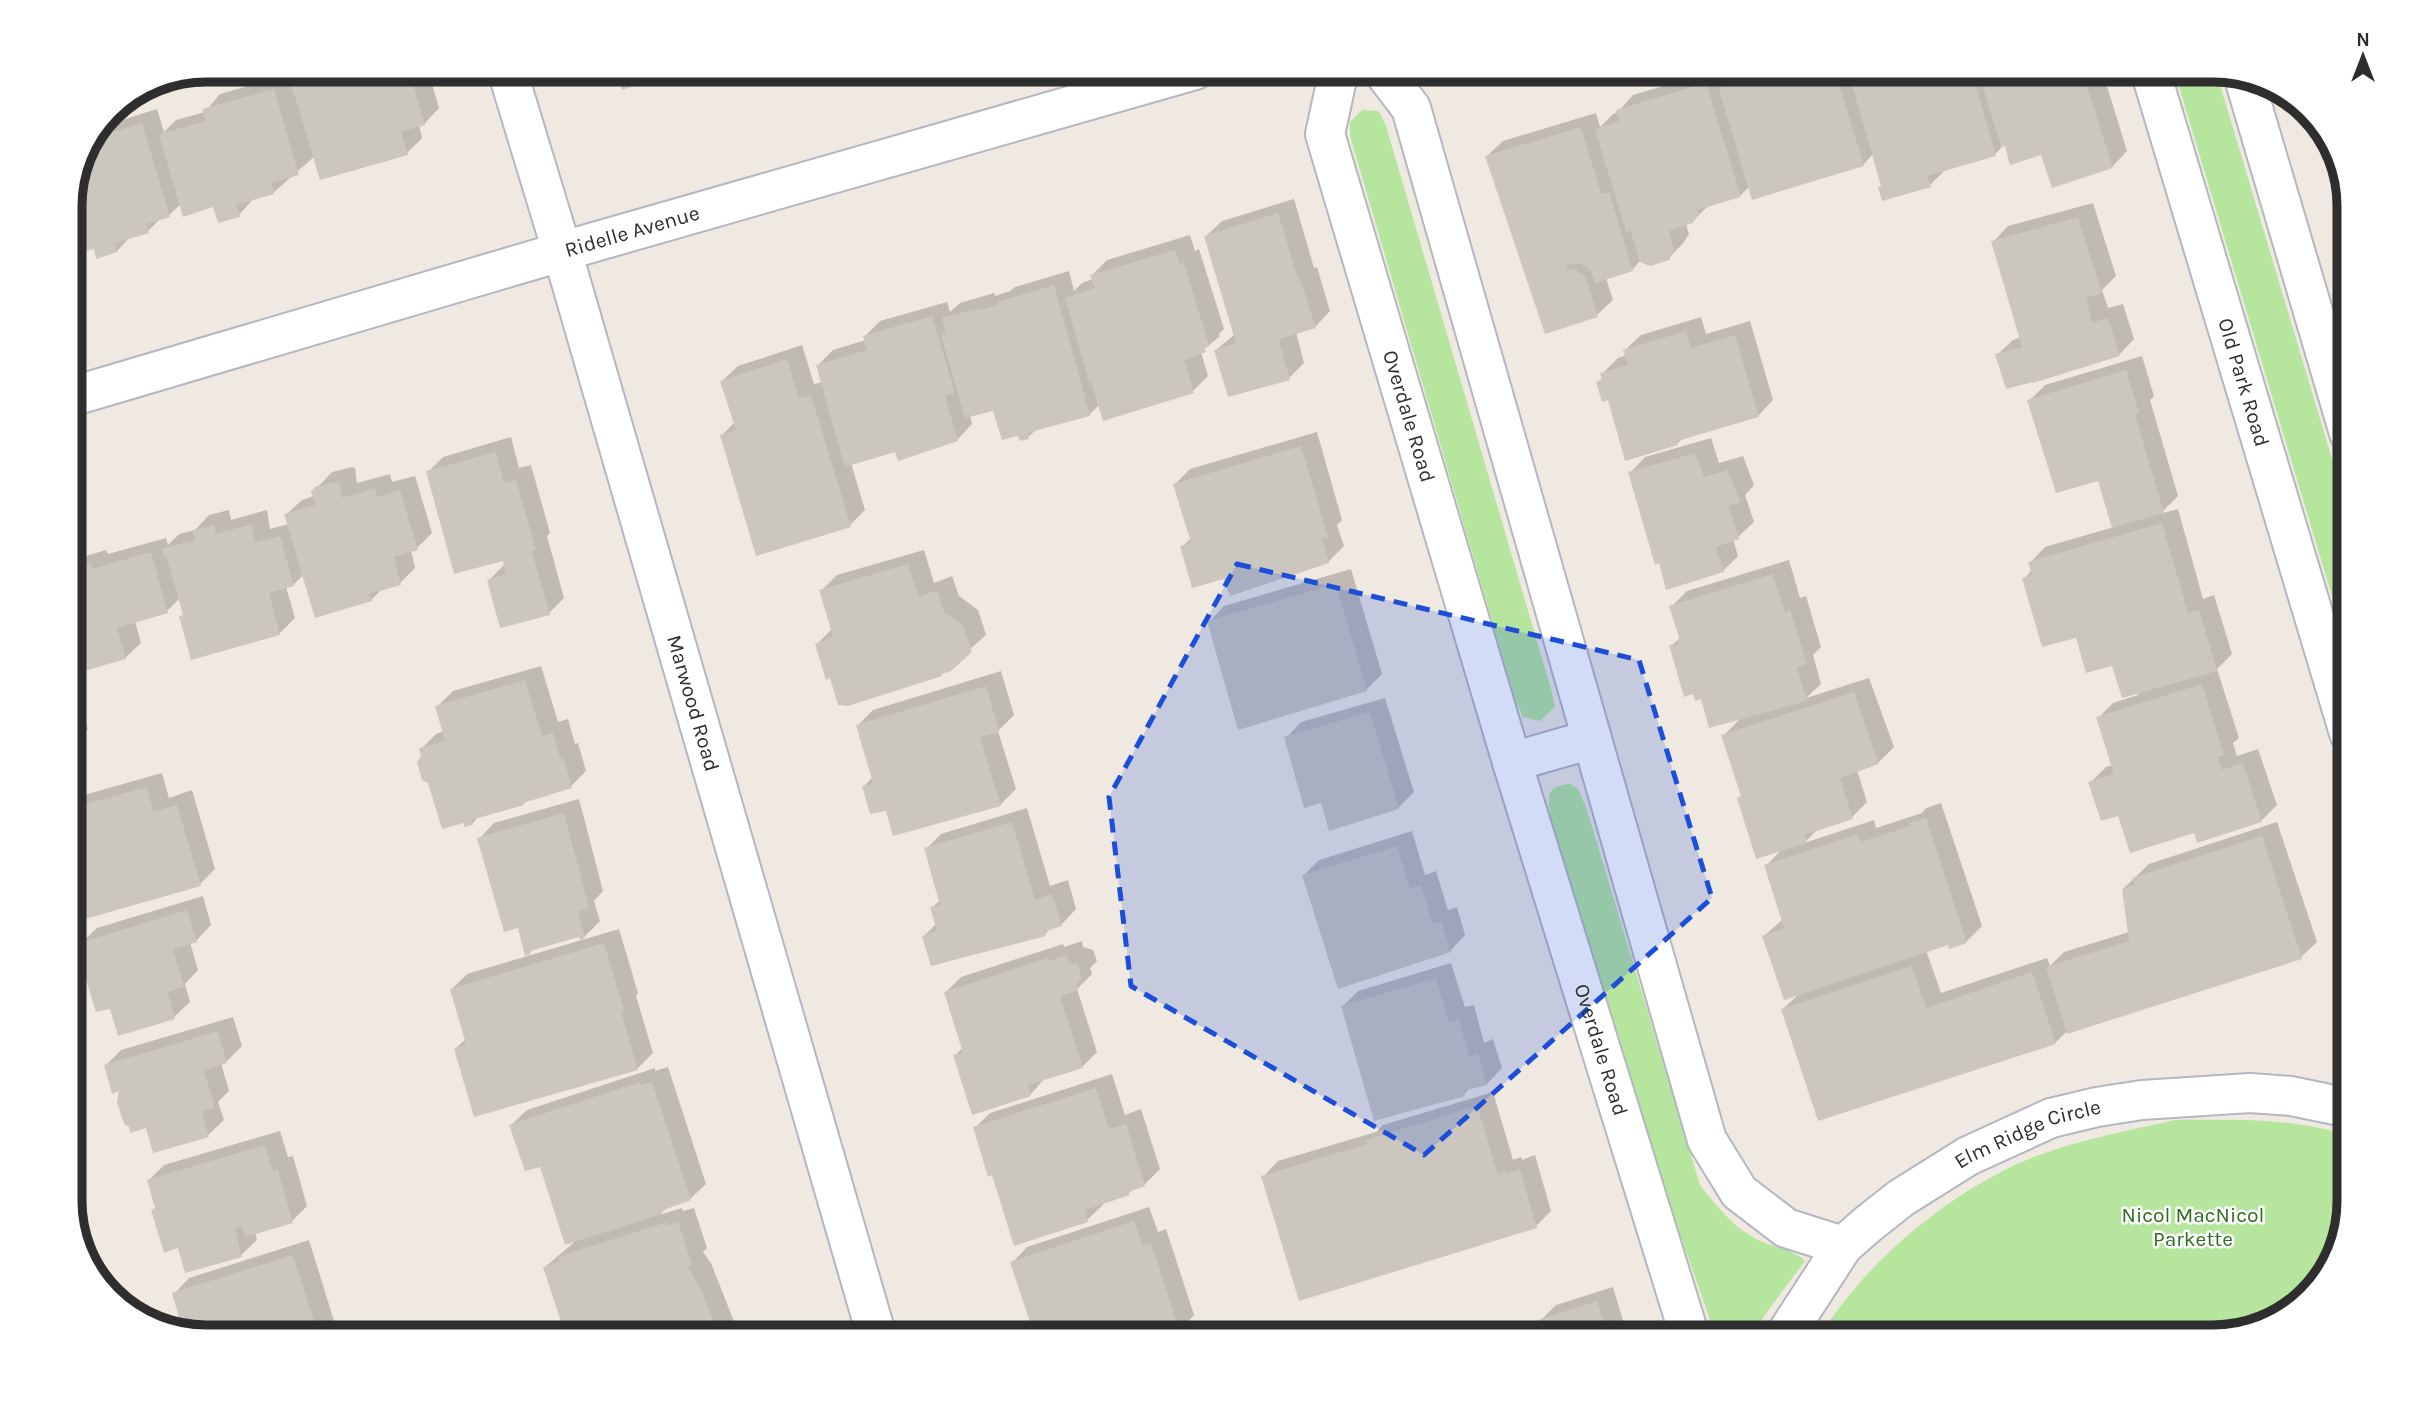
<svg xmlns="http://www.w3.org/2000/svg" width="2419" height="1407" font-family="Karla,sans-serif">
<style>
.green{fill:#b6e59e}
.shadow{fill:#0003}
.building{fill:#cbc7bf}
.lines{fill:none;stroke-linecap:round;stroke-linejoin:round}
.minor-casing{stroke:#b4b7c1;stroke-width:42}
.minor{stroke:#fff;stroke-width:38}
.marked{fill:#1d4ed8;fill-opacity:0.2;stroke:#1d4ed8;stroke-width:5;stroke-dasharray:14 9;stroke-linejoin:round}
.labels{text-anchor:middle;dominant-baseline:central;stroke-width:5;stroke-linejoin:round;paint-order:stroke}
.street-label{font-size:21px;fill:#2e2e2e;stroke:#fff}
.park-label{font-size:21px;fill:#2c6e1b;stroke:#fff}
.rim{fill:none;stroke:#2e2e2e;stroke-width:9}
</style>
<rect width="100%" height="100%" fill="#efe9e1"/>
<path class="green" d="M2174 70 2216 71 2349 516V624L2344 623 2335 606Z
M1362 110 1379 111 1386 126 1551 689 1555 707 1540 721 1523 717 1515 699 1350 136V122Z
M1570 784 1578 789 1587 810 1700 1185C1718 1208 1734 1228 1760 1241 1775 1248 1793 1249 1805 1261L1764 1316 1755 1337H1716L1678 1228 1551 820C1548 800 1543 786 1570 784Z
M2175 1120C2232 1120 2294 1117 2349 1136V1201L2331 1268 2281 1319 2213 1337H1819C1863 1267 1932 1207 2005 1170 2058 1143 2118 1133 2175 1120Z"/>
<path class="shadow" d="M289 70H428L439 108 424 124 419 125 422 138 407 153 315 156 273 193 254 198 239 215 214 205 181 204 169 215 161 218 148 231 131 236 117 251 95 246 70 198 84 146 97 128 157 109 164 132 176 120 205 112 220 94 290 74Z
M1717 70H1722L1725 81 1737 70H2102L2127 151 2112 167 2006 143 1995 154 1945 170 1930 185H1882L1873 154 1863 165 1750 186 1740 196 1709 205 1692 222 1686 224 1689 234 1684 242 1669 258 1641 260 1632 270 1606 278 1613 300 1597 315 1487 156 1503 141 1596 113 1600 127 1613 114 1618 112 1633 95Z
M1294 199 1314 268 1317 267 1330 311 1315 327 1296 332 1304 363 1289 378 1216 350 1235 334 1206 236 1222 221Z
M2093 203 2116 276 2102 290 2108 308 2123 304 2134 339 2119 355H1997L2013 340 2021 337 1993 242 2008 226Z
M1190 235 1195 251 1199 249 1224 329 1219 334 1220 336 1201 352 1208 376 1193 391 1100 404 1089 415 1037 429 1028 437 994 408 970 415 972 424 957 440 896 450 851 463 865 510 850 525 722 435 735 422 722 381 738 366 802 345 814 384 823 382 818 365 833 350 866 340 865 336 880 321 947 302 950 312 960 303 994 293 995 296 1010 291 1015 287 1069 271 1074 291 1082 283 1093 279 1092 275 1107 260Z
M1701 317 1706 334 1750 321 1773 400 1758 416 1683 438 1677 444 1609 398 1598 382 1603 377 1602 374 1618 358 1627 355 1625 350 1641 335Z
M2142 356 2154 396 2150 400 2178 496 2160 514 2178 509 2203 599 2214 595 2232 654 2217 669 2239 738 2233 743 2237 756 2258 749 2277 805 2261 821 2195 830 2119 814 2090 783 2106 767 2113 765 2098 718 2113 703 2138 695 2137 692 2113 664 2077 636 2024 579 2032 570 2030 563 2045 547 2114 527 2099 479 2029 401 2045 385Z
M1317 432 1342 520 1337 525 1344 546 1328 562 1182 547 1191 538 1175 484 1190 469Z
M511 437 519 468 531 465 550 533 547 536 564 598 549 613 489 580 504 565V559L428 472 443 457Z
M1711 438 1719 463 1743 456 1754 485 1745 495 1754 522 1738 537 1733 539 1738 556 1723 571 1630 473 1645 457Z
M352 467 355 468 357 483 390 474 392 482 415 476 432 533 417 548 411 550 415 568 400 583 383 588 371 600 304 574 293 585 286 587 295 618 279 634 185 614 180 598 167 611 135 621 141 643 125 658 70 650V565L79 563 86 556 106 550 108 554 166 538 168 545 179 534 195 530 209 515 229 510 231 520 267 510 270 529 289 524 286 515 302 500 314 496 313 492 332 472Z
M924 550 934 583 952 576 959 596 978 610 986 635 941 675 831 676 817 644 833 628 821 591 837 575Z
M1789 560 1800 598 1806 596 1821 647 1813 655 1821 684 1806 698 1869 678 1894 747 1878 763 1857 770 1867 802 1852 817 1818 829 1804 843 1874 820 1876 828 1922 813 1926 808 1941 803 1982 926 1967 941 1950 946 1949 943 1926 950 1941 993 2047 958 2050 966 2064 952 2129 932 2123 889 2149 864 2277 822 2317 942 2301 957 2068 1030 2055 1043 1783 1009 1800 993 1764 936 1783 919 1766 866 1783 848 1743 794 1723 736 1742 717 1702 697 1671 646 1681 637 1671 607 1687 591Z
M1351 569 1382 674 1366 690 1209 622 1224 606Z
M70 666 88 729 70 745Z
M541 666 558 722 568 719 575 744 578 743 586 771 571 786 528 800 523 804 479 816 472 824 423 756 421 749 436 734 444 731 437 707 453 691Z
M1001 671 1014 715 998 731 1016 789 1000 805 887 809 864 786 873 777 858 725 873 710Z
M1385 698 1414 792 1398 808 1322 800 1286 738 1301 722Z
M162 773 169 798 192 790 215 869 200 884 70 888V799Z
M579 799 603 891 594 901 600 921 581 940 580 935 534 948 527 955 519 926 479 839 494 823Z
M1027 808 1050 886 1068 880 1076 909 1061 925 1051 928 1045 934 924 936 937 923 932 908 941 899 926 849 941 834Z
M1412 831 1425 875 1436 871 1448 910 1457 907 1465 935 1450 951 1304 875 1319 860Z
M203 896 211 925 196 941 190 942 198 970 185 984 190 1002 174 1017 111 1006 75 957 83 948 81 943 97 928Z
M619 929 638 993 636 996 653 1053 637 1069 455 1049 467 1038 452 989 467 974Z
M1082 941 1083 947 1093 950 1097 961 1090 968 1092 974 1077 989 1097 1052 1082 1067 1045 1078 1030 1095 955 1056 963 1047 946 992 961 977 1063 944 1064 947Z
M1451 963 1465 1007 1474 1005 1484 1043 1493 1039 1502 1068 1487 1084 1471 1087 1464 1094 1343 1006 1358 991Z
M233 1017 242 1046 227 1061 221 1063 229 1091 218 1102 224 1120 208 1135 147 1126 106 1065 121 1050Z
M668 1067 706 1184 690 1199 667 1207 659 1215 682 1208 683 1211 694 1208 707 1248 703 1252 711 1263 737 1329 728 1337H585L584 1333 568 1337 545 1267 578 1239 541 1165 511 1125 527 1110 655 1068V1071Z
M1112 1074 1125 1115 1141 1109 1160 1169 1144 1185 1134 1188 1129 1193 1102 1202 1103 1205 1087 1220 975 1128 990 1113Z
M1493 1092 1513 1160 1521 1157 1522 1160 1535 1155 1551 1211 1536 1226 1263 1177 1278 1161 1376 1132 1383 1125Z
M280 1131 288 1157 293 1156 307 1206 292 1221 255 1232 257 1240 241 1255 179 1246 156 1207 149 1180 164 1165Z
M1149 1207 1158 1232 1166 1229 1194 1315 1186 1324 1188 1328 1178 1337H1037L1012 1263 1027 1247Z
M309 1240 339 1337H206L185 1331 174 1294 189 1278Z
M1613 1287 1628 1337H1546L1540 1321 1556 1305Z"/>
<path class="building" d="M287 70H409L425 125 401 132 408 155 320 180Z
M617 70H704V71L655 86 653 80 622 90Z
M1765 70H1835L1864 166 1752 200 1720 93 1721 83Z
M1849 70H1971L1996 156 1927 176 1931 187 1882 201 1878 187 1881 186 1849 75H1851Z
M1978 70H2082L2113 168 2052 188 2041 155 2010 165 2005 146 2001 147Z
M1706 83 1741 197 1697 210 1699 214 1693 223 1669 231 1674 250 1669 260 1650 266 1640 262 1630 230 1626 232 1595 129 1619 121 1616 110Z
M274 89 299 175 271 183 274 194 236 205 240 217 218 223 213 207 183 217 159 134 206 121 202 109Z
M142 123 170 217 146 224 149 233 115 243 117 252 96 259 94 249 70 256V198L81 158 84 157V146L89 140Z
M1581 127 1601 194 1609 192 1633 271 1595 283 1591 270 1579 263 1566 265 1567 270 1572 268 1586 277 1598 317 1545 334 1485 156Z
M1278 213 1299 282 1301 281 1316 328 1279 339 1290 380 1228 397 1214 350 1236 343 1204 236Z
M2078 217 2102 293 2086 298 2092 323 2108 318 2120 356 2033 383V382L2006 389 1995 354 2022 347 1991 241Z
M1175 250 1180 265 1184 263 1209 346 1204 348 1206 352 1184 360 1194 393 1103 421 1091 381 1089 382 1065 298 1094 288 1090 275Z
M1054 285 1090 416 1027 433 1029 439 1020 441 1018 436 1002 440 993 411 965 418 941 335 946 333 942 318 979 308 980 310 998 305 997 302Z
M932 316 955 393 945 396 958 441 898 461 895 452 845 467 816 365 867 350 863 336Z
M1686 331 1691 348 1735 335 1759 417 1677 441 1678 445 1625 461 1608 400 1602 402 1596 382 1602 380 1600 373 1628 365 1623 350Z
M787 359 799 398 811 395 851 527 756 556 720 435 736 430 720 381Z
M2126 370 2139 413 2135 414 2164 513 2112 528 2098 481 2056 493 2027 400Z
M1301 446 1328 537 1322 539 1329 563 1230 596 1224 579 1192 588 1180 546 1191 543 1173 484Z
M496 452 504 483 516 480 536 550 532 551 550 615 500 628 487 580 506 574 503 561 454 574 426 471Z
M1695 453 1704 477 1728 470 1740 502 1729 506 1739 539 1716 547 1724 572 1666 590 1659 563 1655 565 1628 472Z
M335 482 340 484 342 498 375 488 377 497 400 490 418 550 394 557 401 585 369 594 372 601 315 618 284 514 315 505 311 492 315 487Z
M2162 523 2188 613 2199 609 2217 671 2122 698 2112 666 2086 673 2076 638 2042 647 2022 578 2032 575 2028 562Z
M252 524 255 543 280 536 294 586 269 593 280 635 191 660 179 616 183 615 167 557H164L162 549 195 540 192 530 214 525 216 534Z
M151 552 168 613 117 628 126 659 77 673 70 651V570L91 564 92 569Z
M908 564 919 597 937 590 944 612 963 625 972 652 951 671 941 674 942 676 848 706 838 705 830 678 826 680 815 644 833 636 819 590Z
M1773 574 1785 612 1790 610 1807 664 1797 667 1807 701 1709 728 1701 699 1695 701 1693 694 1684 697 1669 645 1678 644 1677 641 1680 640 1669 606Z
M1336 584 1367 691 1238 730 1207 621Z
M525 680 542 736 553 733 560 758 563 757 572 788 523 803 524 805 471 820 473 825 464 827V823L442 829 428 783 422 780 417 762 421 756 419 748 445 741 435 706Z
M2202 684 2224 755 2218 757 2222 770 2243 763 2262 822 2197 843 2194 833 2130 853 2118 816 2101 821 2088 782 2114 774 2096 717Z
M986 686 999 732 980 737 1001 806 893 836 886 811 870 814 862 786 873 783 856 725Z
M1854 692 1879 764 1840 778 1853 819 1804 835 1807 843 1756 859 1737 798 1741 796 1721 735Z
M1370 712 1399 809 1329 831 1321 803 1304 808 1284 737Z
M147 787 153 812 177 805 201 886 78 921 70 895V808Z
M564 813 589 908 578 911 585 938 580 940 579 937 530 951V954L525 956 518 928 504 932 477 838Z
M1926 818 1967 943 1949 949 1948 945 1784 1000 1762 936 1784 928 1764 865 1858 834 1861 842 1910 826 1909 823Z
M1012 822 1035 900 1052 894 1062 926 1044 932 1046 936 931 966 922 936 937 931 930 907 940 905 924 848Z
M2262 836 2302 959 2067 1034 2046 967 2129 941 2122 889 2135 885 2132 878Z
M1397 846 1410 889 1421 885 1433 924 1441 921 1451 952 1338 989 1302 875Z
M187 910 197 942 173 949 184 987 168 992 175 1019 118 1036 110 1009 96 1012 84 973 78 975 73 956 83 953 79 943Z
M604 943 624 1010 621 1011 638 1070 474 1117 454 1049 466 1044 450 989Z
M1067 955 1069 962 1078 965 1082 978 1076 985 1078 991 1060 996 1083 1068 1028 1085 1031 1096 972 1115 953 1055 963 1053 944 992 1048 958 1049 961Z
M1912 966 1926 1008 2032 972 2056 1044 1818 1121 1781 1009Z
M1436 978 1449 1022 1459 1019 1469 1057 1478 1053 1487 1085 1463 1091 1465 1096 1374 1121 1341 1006Z
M218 1031 227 1063 204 1070 215 1108 202 1111 209 1137 153 1153 146 1128 130 1133 129 1127 124 1124 117 1102 119 1091 112 1094 104 1065Z
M640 1082V1085L652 1082 691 1200 661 1211 662 1214 565 1245 540 1167 525 1171 509 1125Z
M1096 1088 1109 1129 1126 1124 1145 1186 1128 1192 1130 1195 1085 1210 1088 1222 1014 1246 992 1175 988 1177 973 1127Z
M1477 1106 1498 1174 1506 1171 1507 1174 1520 1169 1537 1228 1299 1301 1261 1176 1367 1144 1366 1140Z
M265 1145 273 1171 278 1170 293 1223 245 1237 242 1227 235 1229 242 1257 185 1273 178 1248 164 1253 151 1210 155 1208 147 1180Z
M1134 1221 1143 1246 1151 1243 1180 1332 1171 1337H1035L1010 1262Z
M667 1222 668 1226 678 1222 692 1265 687 1267 701 1288 719 1337H583V1335L566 1337 543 1267 560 1261 558 1257Z
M293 1255 319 1337H207L183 1331 172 1293Z
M1597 1301 1609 1337H1544L1538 1320Z"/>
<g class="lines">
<g class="minor-casing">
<g id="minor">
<path id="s1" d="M507 70 562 251 877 1337"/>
<path id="s2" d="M1339 70 1325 134 1512 762 1690 1337"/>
<path d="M1382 70 1411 108 1707 1140 1739 1192 1786 1228 1843 1246"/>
<path id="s3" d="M2150 70 2349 733"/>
<path d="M2244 78 2349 433"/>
<path id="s4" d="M70 397 591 243 1195 70"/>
<path d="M1512 762 1592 739"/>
<path id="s5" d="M1784 1337 1843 1246 1868 1224 1901 1198 1968 1156 2051 1118 2097 1107 2142 1100 2250 1093 2291 1096 2349 1108"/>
</g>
</g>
<use href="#minor" class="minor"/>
</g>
<path class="marked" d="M1237 564 1639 660 1712 898 1424 1155 1131 986 1109 797Z"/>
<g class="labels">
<g class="street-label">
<text stroke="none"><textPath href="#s4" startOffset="586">Ridelle Avenue</textPath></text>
<text stroke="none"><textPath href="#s3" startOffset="326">Old Park Road</textPath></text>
<text stroke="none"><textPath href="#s2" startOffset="360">Overdale Road</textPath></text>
<text stroke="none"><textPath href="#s1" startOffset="660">Marwood Road</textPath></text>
<text stroke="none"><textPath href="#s2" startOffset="1022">Overdale Road</textPath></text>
<text stroke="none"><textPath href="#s5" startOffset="327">Elm Ridge Circle</textPath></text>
</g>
<g class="park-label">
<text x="2193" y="1215">Nicol MacNicol<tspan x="2193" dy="24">Parkette</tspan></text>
</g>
</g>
<path d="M0 0H2419V1407H0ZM206 82H2213A124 124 0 0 1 2337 206V1201A124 124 0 0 1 2213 1325H206A124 124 0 0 1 82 1201V206A124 124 0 0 1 206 82Z" fill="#fff" fill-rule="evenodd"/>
<path class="rim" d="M206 82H2213A124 124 0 0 1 2337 206V1201A124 124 0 0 1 2213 1325H206A124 124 0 0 1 82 1201V206A124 124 0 0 1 206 82Z"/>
<g transform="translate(2363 56)" stroke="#ffffff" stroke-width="5" paint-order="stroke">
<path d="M0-5L12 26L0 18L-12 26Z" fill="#2e2e2e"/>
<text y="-10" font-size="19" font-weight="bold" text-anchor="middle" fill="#2e2e2e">N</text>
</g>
</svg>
